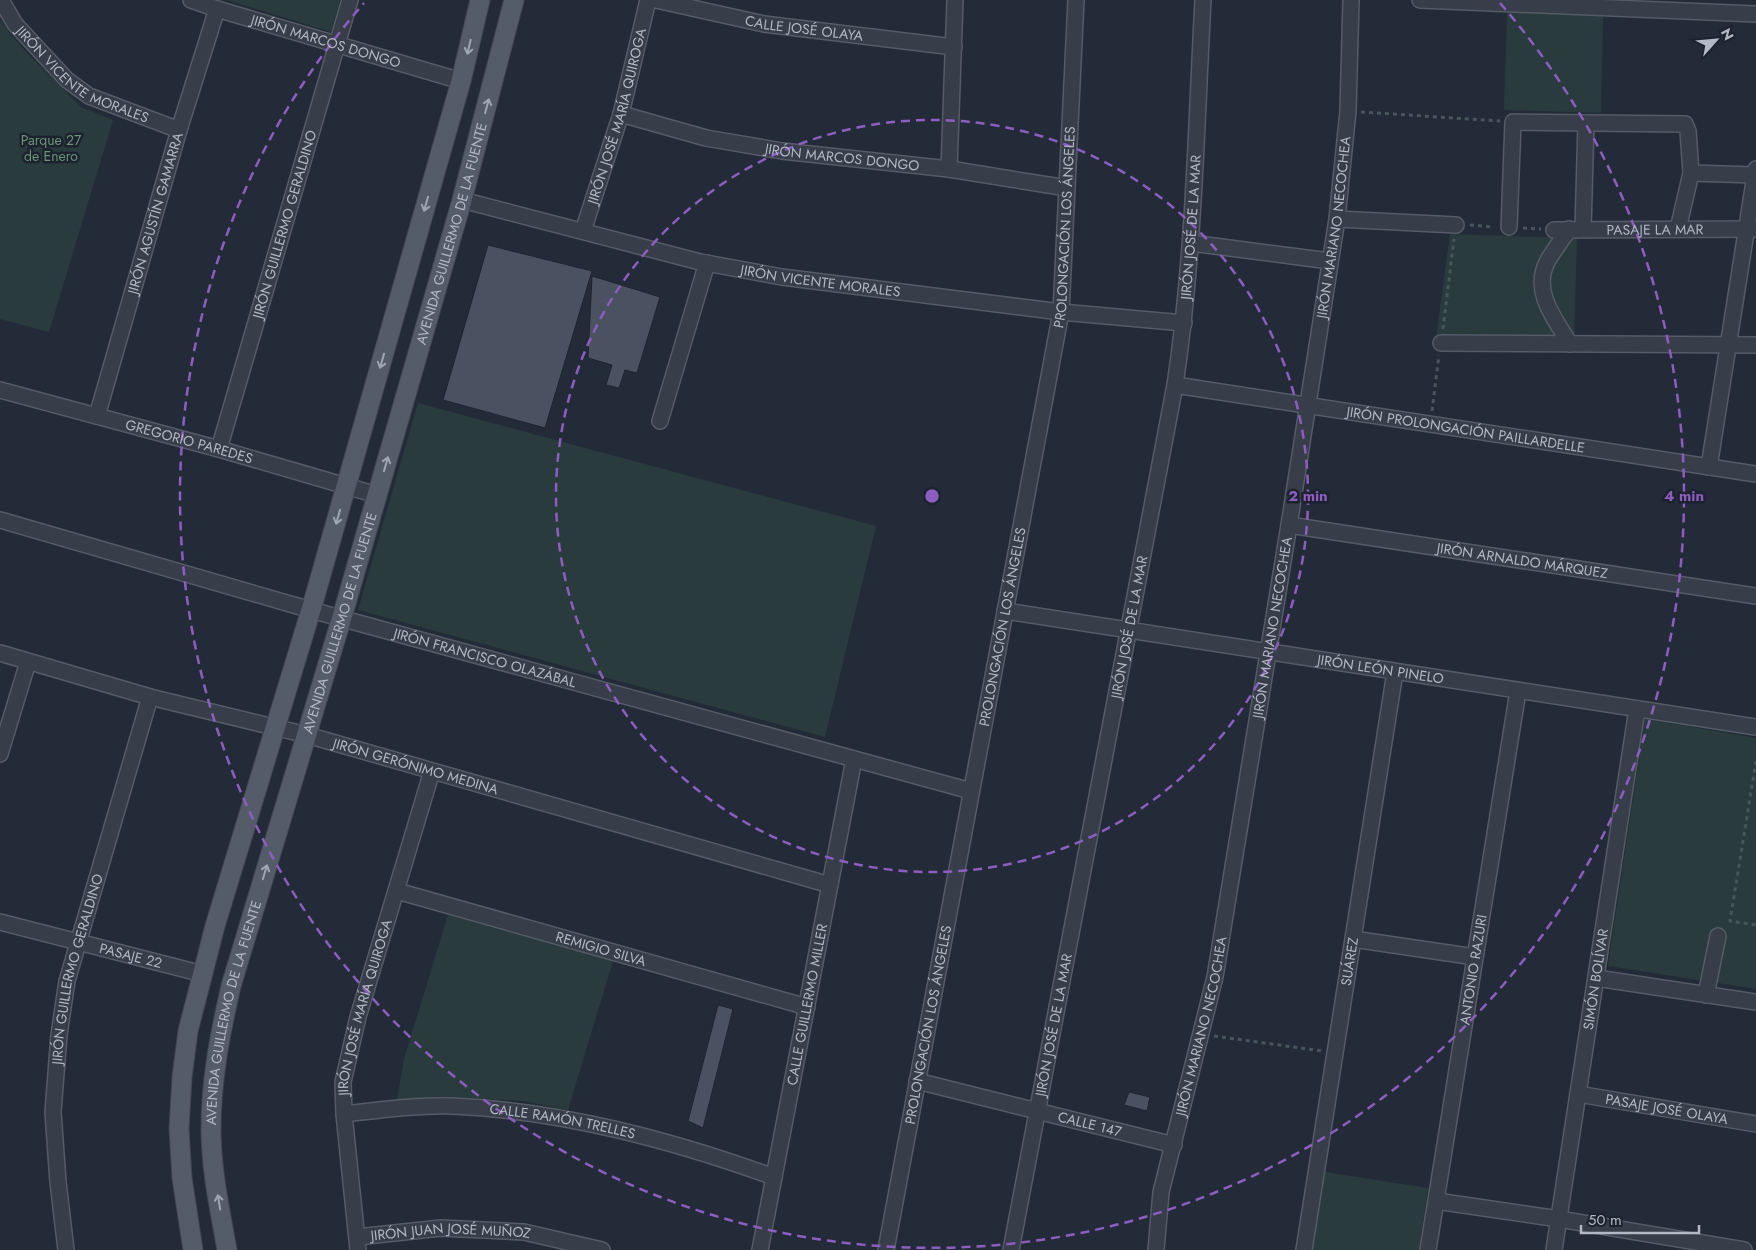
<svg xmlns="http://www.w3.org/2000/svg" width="1756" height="1250" font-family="Jost,sans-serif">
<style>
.green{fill:#2a3b3e}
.building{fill:#4a5161;stroke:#1e2430}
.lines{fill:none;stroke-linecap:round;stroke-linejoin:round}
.minor-casing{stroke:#555b67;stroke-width:18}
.major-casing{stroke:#404652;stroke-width:21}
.path{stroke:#47565b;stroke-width:3;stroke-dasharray:4 4;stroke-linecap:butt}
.minor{stroke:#373d49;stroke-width:15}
.major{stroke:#555c69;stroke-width:19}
.oneway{stroke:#9fa6b3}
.ring{fill:none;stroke:#8e5dc1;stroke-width:2.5;stroke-dasharray:9 6}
.labels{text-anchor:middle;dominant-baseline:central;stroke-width:5;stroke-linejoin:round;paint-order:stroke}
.street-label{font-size:14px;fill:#b2b8c5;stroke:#1c222e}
.park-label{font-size:14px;fill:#6b9478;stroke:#1c222e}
.centre{fill:#8e5dc1;stroke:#1c222e;stroke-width:2.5}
.ring-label{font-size:15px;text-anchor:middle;font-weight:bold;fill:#8e5dc1;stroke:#1c222e;stroke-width:5;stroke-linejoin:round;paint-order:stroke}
</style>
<rect width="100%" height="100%" fill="#242b38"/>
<path class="green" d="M227 0H340L331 32Z
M1507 12 1603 15 1601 113 1504 110Z
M0 19 11 35 29 55 81 107 113 120 49 332 0 319Z
M1450 234 1577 238 1574 340 1436 338Z
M418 403 876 526 825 737 358 610Z
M1645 719 1756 738V989L1608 966Z
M448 915 613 961 568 1110 523 1101 442 1096 397 1100 404 1059Z
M1325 1172 1428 1188 1419 1250H1313Z"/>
<path class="building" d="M488 245 592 271 545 428 443 400Z
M592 276 660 297 637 373 625 370 619 388 606 385 612 365 588 358Z
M718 1005 733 1009 703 1128 688 1121Z
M1129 1092 1150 1097 1147 1111 1124 1105Z"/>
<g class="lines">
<g class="minor-casing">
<g id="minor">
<path id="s1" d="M1 0 15 24 67 80 89 96 179 130"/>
<path id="s2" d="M191 0 217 9 461 81"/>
<path id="s3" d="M656 0 764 24 954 47"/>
<path d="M1420 0 1756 14"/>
<path id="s4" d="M621 114 706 138 782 151 949 169 1067 188"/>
<path d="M949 169 955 0"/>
<path id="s5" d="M462 200 700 262 782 277 1061 312 1184 323"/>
<path d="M1337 219 1456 225"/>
<path d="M1509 227 1513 122 1685 124 1688 131 1691 173"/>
<path d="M1569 229C1562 240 1553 251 1547 262 1532 292 1555 319 1570 344"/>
<path d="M1583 229 1586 123"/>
<path d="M1678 229 1691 173 1755 175"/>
<path id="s6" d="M1554 230 1755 229"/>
<path id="s7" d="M583 231 621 114 648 0"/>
<path d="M1191 243 1330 261"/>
<path d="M1441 343 1756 345"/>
<path id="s8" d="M1175 385 1756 474"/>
<path id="s9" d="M0 390 219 449 377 495"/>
<path id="s10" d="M97 416 179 130 217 9"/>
<path d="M660 421 707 263"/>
<path id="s11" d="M219 449 350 0"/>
<path d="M1709 467 1756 169"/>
<path id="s12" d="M0 520 311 610 971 791"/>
<path id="s13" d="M1289 525 1756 596"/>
<path id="s14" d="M1005 611 1756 727"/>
<path id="s15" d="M0 653 150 697 307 735 830 885"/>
<path d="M0 754 28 662"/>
<path id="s16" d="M397 891 807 1007"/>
<path id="s17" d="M0 922 203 974"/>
<path d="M1353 939 1475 957"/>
<path d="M1596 978 1756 1002"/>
<path d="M1706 995 1718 936"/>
<path id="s18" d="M917 1081 1174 1145"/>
<path id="s19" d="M1578 1094 1756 1124"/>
<path id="s20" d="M344 1114C380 1110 417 1105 453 1106 563 1111 671 1140 774 1177"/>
<path d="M1436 1201 1559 1219 1744 1250"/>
<path id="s21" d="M357 1237 441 1228 524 1232 602 1250"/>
<path id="s22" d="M66 1250 58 1182 53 1112 59 1035 67 981 150 697"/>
<path id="s23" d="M358 1250 344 1114 343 1082 358 1017 432 771"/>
<path id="s24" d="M760 1250 854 759"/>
<path id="s25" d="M886 1250 1061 312 1076 0"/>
<path id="s26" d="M1011 1250 1175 385C1194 258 1196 129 1203 0"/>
<path id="s27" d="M1156 1250 1161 1192 1215 977 1289 525 1337 219 1348 111 1351 0"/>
<path id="s28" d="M1304 1250 1395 672"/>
<path id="s29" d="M1428 1250 1518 691"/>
<path id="s30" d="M1554 1250 1637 709"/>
</g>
</g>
<g class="major-casing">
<g id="major">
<path d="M193 1250 182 1178 179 1129 182 1077 188 1031 215 926 311 610 461 81 480 0"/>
<path id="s31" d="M227 1250C220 1210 211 1170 211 1129 211 1080 220 1034 231 986L342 617 462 200 514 0"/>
</g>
</g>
<path class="path" d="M1361 112 1500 121
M1470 225 1494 227
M1523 228 1541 229
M1443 329 1454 239
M1432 411 1439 355
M1756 761 1730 921 1756 925
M1214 1036 1322 1051"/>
<use href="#minor" class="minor"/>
<use href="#major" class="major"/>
</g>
<defs><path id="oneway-shaft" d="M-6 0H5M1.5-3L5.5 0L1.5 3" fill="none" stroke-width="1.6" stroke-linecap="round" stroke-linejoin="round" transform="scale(1.25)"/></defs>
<g class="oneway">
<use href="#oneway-shaft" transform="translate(469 47) rotate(103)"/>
<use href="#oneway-shaft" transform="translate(487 106) rotate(-75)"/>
<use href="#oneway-shaft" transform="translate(426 204) rotate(106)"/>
<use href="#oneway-shaft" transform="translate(382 361) rotate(106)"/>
<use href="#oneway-shaft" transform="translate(386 464) rotate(-74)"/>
<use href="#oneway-shaft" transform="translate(338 517) rotate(106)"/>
<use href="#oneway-shaft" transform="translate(265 872) rotate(-73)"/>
<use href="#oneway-shaft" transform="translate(219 1202) rotate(-99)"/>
</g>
<g class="ring">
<circle cx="932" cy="496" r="376"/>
<path d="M1500 3A752 752 0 1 1 364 3"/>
</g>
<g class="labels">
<g class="street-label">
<text stroke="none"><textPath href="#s3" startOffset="151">CALLE JOSÉ OLAYA</textPath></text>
<text stroke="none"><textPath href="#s2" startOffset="141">JIRÓN MARCOS DONGO</textPath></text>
<text stroke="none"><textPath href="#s1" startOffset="114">JIRÓN VICENTE MORALES</textPath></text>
<text stroke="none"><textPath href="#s7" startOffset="120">JIRÓN JOSÉ MARÍA QUIROGA</textPath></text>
<text stroke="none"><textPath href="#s4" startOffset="226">JIRÓN MARCOS DONGO</textPath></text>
<text stroke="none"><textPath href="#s10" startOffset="211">JIRÓN AGUSTÍN GAMARRA</textPath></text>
<text stroke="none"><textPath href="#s11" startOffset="234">JIRÓN GUILLERMO GERALDINO</textPath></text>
<text stroke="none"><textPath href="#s25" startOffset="1039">PROLONGACIÓN LOS ÁNGELES</textPath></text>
<text stroke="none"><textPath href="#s26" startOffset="1039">JIRÓN JOSÉ DE LA MAR</textPath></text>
<text stroke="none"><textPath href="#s27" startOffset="1039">JIRÓN MARIANO NECOCHEA</textPath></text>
<text stroke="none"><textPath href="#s6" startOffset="101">PASAJE LA MAR</textPath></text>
<text stroke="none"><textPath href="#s31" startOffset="1051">AVENIDA GUILLERMO DE LA FUENTE</textPath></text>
<text stroke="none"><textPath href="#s5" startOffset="368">JIRÓN VICENTE MORALES</textPath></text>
<text stroke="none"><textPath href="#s8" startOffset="294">JIRÓN PROLONGACIÓN PAILLARDELLE</textPath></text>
<text stroke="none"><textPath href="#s9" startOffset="196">GREGORIO PAREDES</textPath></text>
<text stroke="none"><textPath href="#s13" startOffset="236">JIRÓN ARNALDO MÁRQUEZ</textPath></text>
<text stroke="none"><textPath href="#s31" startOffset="646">AVENIDA GUILLERMO DE LA FUENTE</textPath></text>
<text stroke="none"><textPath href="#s25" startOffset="634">PROLONGACIÓN LOS ÁNGELES</textPath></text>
<text stroke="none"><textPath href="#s26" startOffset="634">JIRÓN JOSÉ DE LA MAR</textPath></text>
<text stroke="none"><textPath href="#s27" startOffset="634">JIRÓN MARIANO NECOCHEA</textPath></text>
<text stroke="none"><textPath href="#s12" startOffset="504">JIRÓN FRANCISCO OLAZÁBAL</textPath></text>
<text stroke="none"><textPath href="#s14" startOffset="380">JIRÓN LEÓN PINELO</textPath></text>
<text stroke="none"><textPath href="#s15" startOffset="431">JIRÓN GERÓNIMO MEDINA</textPath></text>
<text stroke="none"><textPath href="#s16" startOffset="212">REMIGIO SILVA</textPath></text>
<text stroke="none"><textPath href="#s17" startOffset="135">PASAJE 22</textPath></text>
<text stroke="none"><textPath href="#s28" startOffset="292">SUÁREZ</textPath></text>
<text stroke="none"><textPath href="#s22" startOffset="284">JIRÓN GUILLERMO GERALDINO</textPath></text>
<text stroke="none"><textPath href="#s29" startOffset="284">ANTONIO RAZURI</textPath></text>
<text stroke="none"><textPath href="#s30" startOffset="274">SIMÓN BOLÍVAR</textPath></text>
<text stroke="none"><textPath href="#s24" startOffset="250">CALLE GUILLERMO MILLER</textPath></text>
<text stroke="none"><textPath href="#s23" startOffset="246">JIRÓN JOSÉ MARÍA QUIROGA</textPath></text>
<text stroke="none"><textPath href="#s31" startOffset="241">AVENIDA GUILLERMO DE LA FUENTE</textPath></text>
<text stroke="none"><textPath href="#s25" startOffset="229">PROLONGACIÓN LOS ÁNGELES</textPath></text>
<text stroke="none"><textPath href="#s26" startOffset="229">JIRÓN JOSÉ DE LA MAR</textPath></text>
<text stroke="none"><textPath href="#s27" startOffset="229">JIRÓN MARIANO NECOCHEA</textPath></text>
<text stroke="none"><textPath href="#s19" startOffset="90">PASAJE JOSÉ OLAYA</textPath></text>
<text stroke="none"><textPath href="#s20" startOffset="220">CALLE RAMÓN TRELLES</textPath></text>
<text stroke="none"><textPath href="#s18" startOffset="178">CALLE 147</textPath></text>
<text stroke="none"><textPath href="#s21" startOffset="94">JIRÓN JUAN JOSÉ MUÑOZ</textPath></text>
</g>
<g class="park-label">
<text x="51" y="140">Parque 27<tspan x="51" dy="16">de Enero</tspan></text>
</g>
</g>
<circle cx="932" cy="496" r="8" class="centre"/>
<g class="ring-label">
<text x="1308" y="501">2 min</text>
<text x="1684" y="501">4 min</text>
</g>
<g transform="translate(1716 40) rotate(63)" stroke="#1c222e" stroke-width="4" paint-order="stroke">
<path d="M0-4L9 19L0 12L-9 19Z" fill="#b2b8c5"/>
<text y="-8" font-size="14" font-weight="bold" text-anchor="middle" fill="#b2b8c5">N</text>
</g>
<path d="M1581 1225v8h118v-8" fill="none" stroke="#b2b8c5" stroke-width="2.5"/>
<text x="1588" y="1225" font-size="15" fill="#b2b8c5" stroke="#1c222e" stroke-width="4" paint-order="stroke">50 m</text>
</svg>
